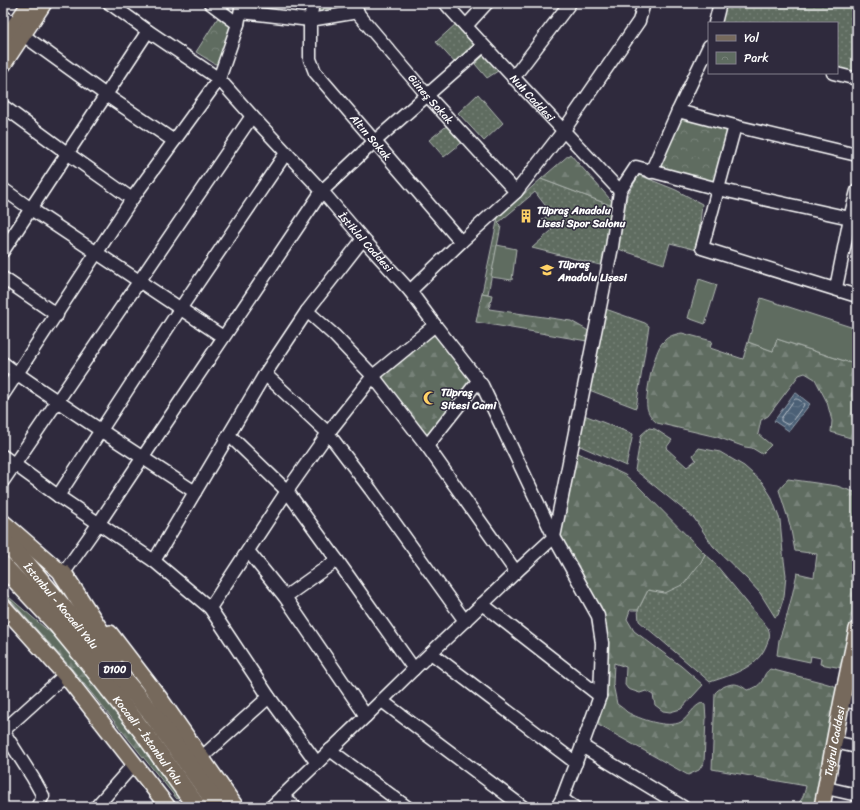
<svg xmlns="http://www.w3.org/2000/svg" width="860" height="810" font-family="Sriracha,sans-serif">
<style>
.grass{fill:url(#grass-dots);stroke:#afb6b0}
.forest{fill:url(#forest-firs);stroke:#afb6b0}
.park{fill:url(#park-crowns);stroke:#afb6b0}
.garden{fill:#5f6c61;stroke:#afb6b0}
.water{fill:url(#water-waves);stroke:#93a0ad}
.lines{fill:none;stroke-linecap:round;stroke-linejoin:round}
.shore{stroke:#b7bfc8;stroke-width:1}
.minor-casing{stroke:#fff;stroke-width:15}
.major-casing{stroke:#fff;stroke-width:18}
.highway-casing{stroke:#fff;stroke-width:21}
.minor{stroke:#2f2a3d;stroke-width:12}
.major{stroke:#76695c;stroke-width:15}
.highway{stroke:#76695c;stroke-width:18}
.labels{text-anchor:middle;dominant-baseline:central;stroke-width:3;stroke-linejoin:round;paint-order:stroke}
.shield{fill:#2f2a3d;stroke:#c1bfc5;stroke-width:1}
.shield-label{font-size:10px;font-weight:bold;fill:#fff}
.street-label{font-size:11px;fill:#fff;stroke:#2f2a3d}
.poi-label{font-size:11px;font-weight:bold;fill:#fff;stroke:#2f2a3d;text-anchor:start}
</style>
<defs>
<pattern id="grass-dots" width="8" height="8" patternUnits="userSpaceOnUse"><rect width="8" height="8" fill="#5f6c61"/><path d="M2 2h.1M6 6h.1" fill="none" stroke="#778279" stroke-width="1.8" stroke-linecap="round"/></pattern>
<pattern id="forest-firs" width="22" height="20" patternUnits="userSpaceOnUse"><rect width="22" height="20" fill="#5f6c61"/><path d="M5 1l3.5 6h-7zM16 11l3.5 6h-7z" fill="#778279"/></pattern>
<pattern id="park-crowns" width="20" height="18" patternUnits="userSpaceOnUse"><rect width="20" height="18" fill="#5f6c61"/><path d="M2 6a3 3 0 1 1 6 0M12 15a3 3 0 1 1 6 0" fill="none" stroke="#778279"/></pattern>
<pattern id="water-waves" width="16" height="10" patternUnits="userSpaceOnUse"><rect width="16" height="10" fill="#4b6076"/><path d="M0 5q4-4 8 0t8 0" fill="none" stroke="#66788b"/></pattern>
</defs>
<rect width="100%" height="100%" fill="#2f2a3d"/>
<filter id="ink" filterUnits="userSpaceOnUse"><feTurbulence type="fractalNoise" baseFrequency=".025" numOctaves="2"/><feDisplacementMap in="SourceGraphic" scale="8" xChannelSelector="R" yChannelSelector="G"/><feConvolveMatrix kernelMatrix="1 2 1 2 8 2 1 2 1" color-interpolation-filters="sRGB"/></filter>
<g filter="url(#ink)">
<path class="grass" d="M313 3H349L358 12 310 20Z
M720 3H857V79L837 73V23H715Z
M457 23 477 45 456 64 436 42Z
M486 53 501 69 487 78 475 64Z
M478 94 503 123 484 141 458 113Z
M449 124 465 140 444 157 429 140Z
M639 175 676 190 702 204 697 250 670 243 664 264 618 249 627 196Z
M541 179 618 208 608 267 532 248 552 230 542 220 551 213 535 192 498 223 501 226 488 294 482 293 498 217Z
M600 307 645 323 649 326 636 408 584 388Z
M579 413 633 434 626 466 573 443Z
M649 428 655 429 672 440 666 448 687 467 696 460 693 455 699 448 720 452 744 466 762 482 771 496 780 520 783 553 786 575 784 597 778 615 775 617 760 593 748 580 713 546 694 518 635 470 641 435Z
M705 554 712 560 768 628C771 636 769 638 766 646 757 668 731 675 710 682L639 621 638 610 648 590 665 593 701 562Z"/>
<path class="forest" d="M570 154 618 208 541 179Z
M482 293 492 295 489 309 571 321 594 334 593 342 476 322Z
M435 325 478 381 427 446 373 376Z
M682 333 712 341 710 348 743 359 748 342 773 351 777 339 857 365V440L831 432 832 421 827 402 815 379 805 373 799 375 768 416 761 420 758 434 771 445 762 454 752 448 745 447 717 437 657 423C652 419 648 413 647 407 645 395 654 351 663 342 668 336 675 334 682 333Z
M572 450 625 475 638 486 705 554 701 562 684 584 665 593 648 590 638 610H630L627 619 634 631 681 666 703 685 681 709 670 712 663 711 655 705 653 695 646 691 640 693 628 689 625 685 626 667 614 663 613 684 617 704C621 707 624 709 627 712 639 719 668 729 681 722 689 717 693 706 702 703L705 705 706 719 704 762 699 770 688 775 591 721 600 696 598 616 554 537Z
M788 479 837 486 857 493V585L842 668 820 664 821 658 811 656 810 662 777 655 779 640 786 619 792 596 797 573 814 577 817 554 795 551 790 525 779 490Z
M3 592 79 657 185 794 177 799 72 669Z
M770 669 821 682 838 687 817 807H795C802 800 804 796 806 786L712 769 715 693C719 688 728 684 734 684 739 684 743 687 747 690 753 689 759 686 762 681 765 675 764 674 770 669Z"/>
<path class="park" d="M219 16 234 26 223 62 215 64 196 52Z
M678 111 735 126 718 189 651 172Z"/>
<path class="garden" d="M497 245 516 249 512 280 491 277Z
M699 279 717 285 705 324 688 318Z
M761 298 857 329V365L777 339 773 351 748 342Z"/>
<path class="water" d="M795 392 810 404 789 431 774 421Z"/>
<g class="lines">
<path class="shore" d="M795 399C798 398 803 402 804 405L790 424 788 425 781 421V419Z"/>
<g class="minor-casing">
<g id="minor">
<path id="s1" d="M109 3 148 31 219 79 252 116 322 191 363 239 410 291 435 325 482 385 554 537 598 616 602 643 600 696 582 746 562 799 557 807"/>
<path d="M210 3 238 24"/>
<path id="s2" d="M313 3 310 20V59L315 72 461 242"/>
<path id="s3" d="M349 3 427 95 516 192"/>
<path id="s4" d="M445 3C502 67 562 128 620 191"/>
<path d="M241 12 310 20 358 12"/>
<path d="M3 16 15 25"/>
<path d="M715 23 720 3"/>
<path d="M466 26 487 3"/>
<path d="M23 35 106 95 174 141"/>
<path d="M833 73 857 79"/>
<path d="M513 78 570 3"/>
<path d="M3 106 67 153 132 199"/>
<path d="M678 111 735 126 857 155"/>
<path d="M735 126 702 248 857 296"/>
<path d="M651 172 678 111 709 46"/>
<path d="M3 189 31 209 223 337"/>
<path d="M3 251 148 31"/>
<path d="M3 278 57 315"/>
<path d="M836 288 850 218 857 191"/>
<path d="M410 291 461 242 516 192 564 130 639 21 644 3"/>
<path d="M307 311 334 335 373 376 427 446 516 572"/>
<path d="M3 363C22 378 43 391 63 405 107 435 151 463 195 492"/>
<path d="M265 374 328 433 371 490 465 621"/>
<path d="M3 395 132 199 219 79 238 24 242 3"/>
<path d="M229 435 287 491 337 560 414 669"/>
<path d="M427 446 478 381"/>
<path d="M3 456 58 496 154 561 210 608 269 697 317 763"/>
<path d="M3 481 252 116"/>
<path d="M58 496 180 309 286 153"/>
<path d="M248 551 285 597 366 716"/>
<path d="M154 561 265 374 307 311 363 239"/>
<path d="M63 574 99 523 143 457 322 191 375 141 483 46"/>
<path d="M285 597 337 560"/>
<path d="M482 604 600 696"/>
<path d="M210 608 287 491 328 433 373 376 435 325"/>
<path d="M431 653 576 763"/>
<path d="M842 700 857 703"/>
<path d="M382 701 523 807"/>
<path d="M3 731 33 778 43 796 37 807"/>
<path d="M3 731 65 675"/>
<path d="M834 742 857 747"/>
<path d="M582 746 683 807"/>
<path d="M330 750 407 807"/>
<path d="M202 757 269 697"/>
<path d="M826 788 857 795"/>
<path d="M282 796 295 807"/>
<path d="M562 799 574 807"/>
<path d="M96 807 134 764"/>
<path d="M271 807 366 716 414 669 516 572 554 537 612 247 620 191 636 167 718 189 850 218"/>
</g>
</g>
<g class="major-casing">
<g id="major">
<path d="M3 42 30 3"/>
<path d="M3 65 44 3"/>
<path d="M3 522 63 574 70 583"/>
<path d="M3 606 65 675 168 807"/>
<path d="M110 633 159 697 236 807"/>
<path id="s5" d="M822 807 842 700 857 629"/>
</g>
</g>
<g class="highway-casing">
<g id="highway">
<path id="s6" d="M3 541 22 559 153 715 219 807"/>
<path id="s7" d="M3 566 58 625 81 653 144 733 197 807"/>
<path d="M63 574 115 655"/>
</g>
</g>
<use href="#minor" class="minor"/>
<use href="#major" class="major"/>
<use href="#highway" class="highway"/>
</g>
</g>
<defs>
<g id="building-bare" transform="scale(1.08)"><path d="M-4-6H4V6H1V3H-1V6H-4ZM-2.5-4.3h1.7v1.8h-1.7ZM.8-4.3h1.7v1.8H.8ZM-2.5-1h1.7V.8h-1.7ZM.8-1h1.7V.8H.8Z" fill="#ffd166" stroke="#2f2a3d" stroke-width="2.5" paint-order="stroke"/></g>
<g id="school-bare" transform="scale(1.08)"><path d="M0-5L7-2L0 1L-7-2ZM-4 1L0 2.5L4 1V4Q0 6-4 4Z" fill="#ffd166" stroke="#2f2a3d" stroke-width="2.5" paint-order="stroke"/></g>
<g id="mosque-bare" transform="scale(1.08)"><path d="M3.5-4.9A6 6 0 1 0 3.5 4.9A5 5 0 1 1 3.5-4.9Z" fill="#ffd166" stroke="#2f2a3d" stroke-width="2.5" paint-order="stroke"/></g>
</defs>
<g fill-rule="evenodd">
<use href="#building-bare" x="526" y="216"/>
<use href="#school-bare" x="547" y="270"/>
<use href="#mosque-bare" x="430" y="398"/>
</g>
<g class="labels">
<rect class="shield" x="99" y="662" width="32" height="16" rx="3"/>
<g class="shield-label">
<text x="115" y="670">D100</text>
</g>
<g class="street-label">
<text stroke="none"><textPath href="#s4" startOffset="129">Nuh Caddesi</textPath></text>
<text stroke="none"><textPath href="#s3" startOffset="126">Güneş Sokak</textPath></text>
<text stroke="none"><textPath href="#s2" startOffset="156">Altın Sokak</textPath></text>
<text stroke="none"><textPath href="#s1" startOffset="353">İstiklal Caddesi</textPath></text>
<text stroke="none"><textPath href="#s6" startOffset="87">İstanbul - Kocaeli Yolu</textPath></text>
<text stroke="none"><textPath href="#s7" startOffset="227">Kocaeli - İstanbul Yolu</textPath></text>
<text stroke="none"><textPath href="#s5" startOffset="67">Tuğrul Caddesi</textPath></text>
</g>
<g class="poi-label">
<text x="537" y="210">Tüpraş Anadolu<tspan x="537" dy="13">Lisesi Spor Salonu</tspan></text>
<text x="558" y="264">Tüpraş<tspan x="558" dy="13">Anadolu Lisesi</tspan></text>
<text x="441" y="392">Tüpraş<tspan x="441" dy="13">Sitesi Cami</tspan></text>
</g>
</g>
<rect width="860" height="810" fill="none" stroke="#2f2a3d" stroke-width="16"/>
<rect x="8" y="8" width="844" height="794" fill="none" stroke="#fff" stroke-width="1.5" filter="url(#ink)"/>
<rect x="708" y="22" width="130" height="52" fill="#2f2a3d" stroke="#827f8b"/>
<rect x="716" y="35" width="20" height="6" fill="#76695c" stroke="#827f8b"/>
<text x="744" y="42" font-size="12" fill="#ffffff">Yol</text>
<rect x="716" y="52" width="20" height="12" fill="url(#park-crowns)" stroke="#827f8b"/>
<text x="744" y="62" font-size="12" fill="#ffffff">Park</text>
</svg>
